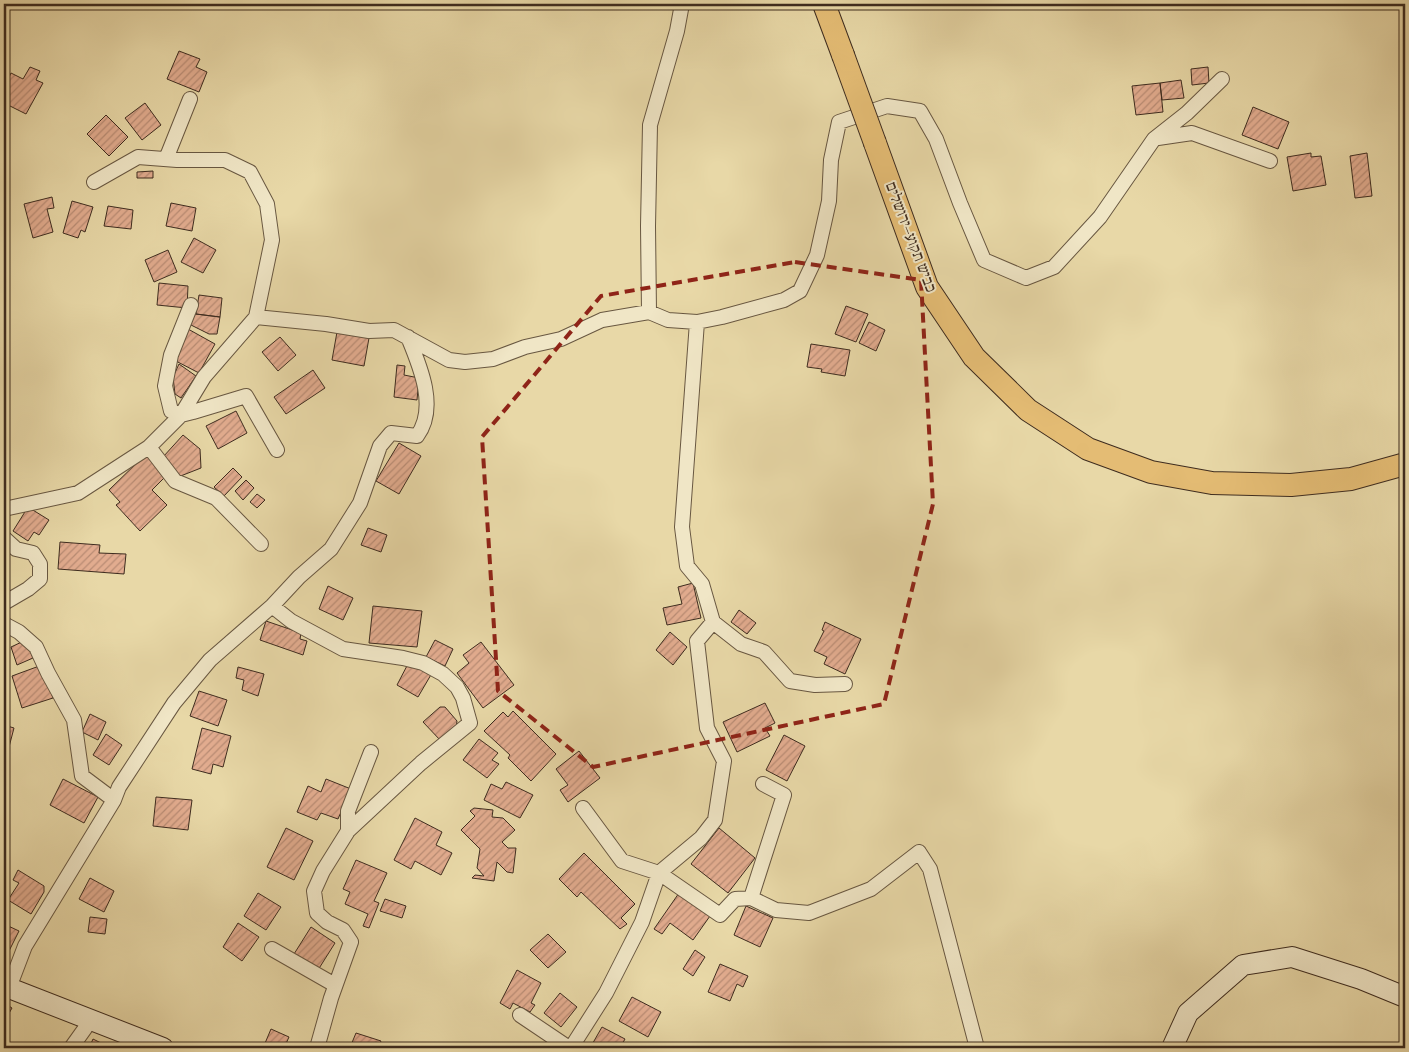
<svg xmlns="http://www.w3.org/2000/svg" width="1409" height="1052" font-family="'IM FELL Double Pica','Frank Ruhl Libre',serif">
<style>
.building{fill:url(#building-hatch);stroke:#3e2c1f}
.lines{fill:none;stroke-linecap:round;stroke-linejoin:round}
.street-casing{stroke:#685741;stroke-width:16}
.secondary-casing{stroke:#3e2c1f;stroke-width:22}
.primary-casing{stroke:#3e2c1f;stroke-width:24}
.street{stroke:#f0e6c6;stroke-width:14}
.secondary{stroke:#f0e6c6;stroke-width:20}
.primary{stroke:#e4bc74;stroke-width:22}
.primary-bridge-casing{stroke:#3e2c1f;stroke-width:24;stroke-linecap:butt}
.primary-bridge{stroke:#e4bc74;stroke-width:22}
.marked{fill:none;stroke:#8f2418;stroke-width:4;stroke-dasharray:10 6;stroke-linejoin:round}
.labels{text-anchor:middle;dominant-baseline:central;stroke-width:4;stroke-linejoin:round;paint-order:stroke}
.street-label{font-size:16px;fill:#3e2c1f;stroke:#f0e6c6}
</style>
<defs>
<pattern id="building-hatch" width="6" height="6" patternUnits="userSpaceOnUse" patternTransform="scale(1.25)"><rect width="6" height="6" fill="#e2ac8f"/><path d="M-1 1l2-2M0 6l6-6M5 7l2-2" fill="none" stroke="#b98c74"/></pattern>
</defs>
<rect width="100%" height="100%" fill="#e8d8a7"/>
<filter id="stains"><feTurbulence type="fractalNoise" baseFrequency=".004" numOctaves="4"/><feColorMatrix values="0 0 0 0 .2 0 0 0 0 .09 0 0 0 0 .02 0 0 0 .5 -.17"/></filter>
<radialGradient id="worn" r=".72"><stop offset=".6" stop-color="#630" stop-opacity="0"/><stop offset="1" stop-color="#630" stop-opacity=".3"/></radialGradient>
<path class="building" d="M179 51 200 59 196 67 207 72 199 92 167 79Z
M30 67 40 71 36 80 43 83 26 114 4 103V87L11 73 23 79Z
M1208 67 1209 83 1192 85 1191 69Z
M1181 80 1184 98 1162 100 1160 83Z
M1160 83 1163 112 1136 115 1132 86Z
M145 103 161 125 142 140 125 118Z
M1253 107 1289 122 1278 149 1242 135Z
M106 115 128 137 109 156 87 134Z
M1311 153V157L1321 156 1326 185 1293 191 1287 157Z
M1367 153 1372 196 1355 198 1350 156Z
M153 171V178H137V172Z
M52 197 54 208 47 209 53 232 33 238 24 204Z
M72 201 93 207 85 232 81 230 78 238 63 233Z
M171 203 196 208 192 231 166 226Z
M108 206 133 210 131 229 104 226Z
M194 238 216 250 203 273 181 262Z
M168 250 177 272 154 282 145 260Z
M159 283 188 286 187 308 157 305Z
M199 295 222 298 220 317 196 314Z
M846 306 868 314 856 342 835 334Z
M196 314 220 317 217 334H209L189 324 190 316Z
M869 322 885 330 876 351 859 343Z
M188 329 215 344 199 373 172 359Z
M337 332 369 338 364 366 332 360Z
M280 337 296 355 278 371 262 352Z
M811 344 850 350 845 376 821 372 822 369 807 367Z
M179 364 196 376 181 398 175 394 173 377Z
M397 365 405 366 404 375 419 378 417 400 394 397Z
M313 370 325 388 286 414 274 397Z
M236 411 247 433 218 449 206 426Z
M183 435 200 449 201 468 178 477 163 457Z
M399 443 421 456 399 494 376 481Z
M147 453 168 474 152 490 167 505 140 531 116 505 120 502 109 490Z
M233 468 242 477 224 496 214 487Z
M246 480 254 488 243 500 235 491Z
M257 494 265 500 257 508 250 502Z
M28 507 49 520 39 535 34 532 28 541 13 531Z
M368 528 387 535 381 552 361 545Z
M60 542 100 545 99 553 126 554 124 574 58 569Z
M693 583 701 618 667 625 663 608 682 604 678 587Z
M328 586 353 598 343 620 319 609Z
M373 606 422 611 417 647 369 643Z
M739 610 756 623 747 634 731 622Z
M266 621 301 633 300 639 307 641 303 655 260 640Z
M825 622 861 639 845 674 824 664 827 657 814 651 824 631 822 630Z
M670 632 687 647 673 665 656 650Z
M26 640 33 658 17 665 11 647Z
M435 640 453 649 445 666 426 657Z
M481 642 514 685 483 708 457 673 469 663 463 655Z
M410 660 432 673 418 697 397 685Z
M42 665 53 698 22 708 12 676Z
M238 667 264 674 258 696 242 690 244 680 236 678Z
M199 691 227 700 218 726 190 716Z
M765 703 775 723 765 728 770 736 737 752 723 722Z
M440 707H445L457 721 456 728 441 741 423 722Z
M513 711 556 754 531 781 508 758 510 755 484 731 503 712 508 717Z
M90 714 106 722 98 740 82 732Z
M4 725 14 728 4 766Z
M202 728 231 736 223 767 213 764 211 774 192 769Z
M106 734 122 745 109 765 93 755Z
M784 735 805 746 787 781 766 770Z
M479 739 498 753 492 760 499 764 487 778 463 760Z
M579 751 600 778 568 802 560 790 568 785 556 769Z
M63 779 98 797 84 823 50 805Z
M326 779 351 789 338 819 321 813 317 820 297 812 308 786 321 792Z
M506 782 533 795 520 818 484 800 491 784 502 789Z
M156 797 192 800 188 830 153 826Z
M474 808 493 810 492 817 503 818 515 830 502 842 508 848H516L513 873 507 872 497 862 494 881 472 878 475 875 484 876 477 868 480 849 461 830 475 816 470 811Z
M415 818 442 832 436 845 452 853 441 875 415 861 411 869 394 860Z
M286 828 313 841 294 880 267 867Z
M719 828 755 858 728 893 691 864Z
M584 853 635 904 621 918 627 924 620 929 581 892 577 897 559 879Z
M356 860 387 873 374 901 379 903 369 928 363 926 368 914 345 904 350 892 343 889Z
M18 870 44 886V892L31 914 8 900 19 883 13 880Z
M90 878 114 891 104 912 79 899Z
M258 893 281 907 266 930 244 916Z
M679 893 710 916 693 940 670 923 662 934 654 929Z
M385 899 406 906 402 918 380 911Z
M746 906 773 918 760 947 734 935Z
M90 917 107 919 105 934 88 932Z
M238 923 259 937 242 961 223 947Z
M4 924 19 931 5 959H4Z
M311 927 335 943 318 970 294 954Z
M548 934 566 952 548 968 530 950Z
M695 950 705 957 693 976 683 969Z
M720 964 748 976 743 987 737 984 730 1001 708 992Z
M517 970 541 983 531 1003 535 1005 530 1012 513 1003 510 1009 500 1003Z
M560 993 577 1007 561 1027 544 1013Z
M632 997 661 1012 648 1037 619 1021Z
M4 1003 12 1008 4 1022Z
M602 1027 625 1039 620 1048H590Z
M271 1029 289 1037 284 1048H263Z
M356 1033 381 1041 378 1048H361L351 1045Z
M93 1039 111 1048H89Z"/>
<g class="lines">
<g class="street-casing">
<path id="street" d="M1158 138 1192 133 1270 161
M166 159 190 99
M94 182 138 157 177 160H225L250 172 267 204 272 240 256 317
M191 305 171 355 165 386 171 411 181 415 193 412 246 396 277 450
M649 312 648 226 650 125 677 31 682 4
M149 447 175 481 216 498 261 544
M4 509 78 493 149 447 181 415 204 377 256 317 326 324 369 331 394 330 449 360 465 362 493 359 525 347 561 339 602 320 649 312 668 320 697 322 722 317 784 300 800 291 817 255 829 201 831 160 839 122 887 106 920 111 936 139 960 203 984 260 1026 278 1054 267 1100 217 1154 139 1187 113 1222 79
M4 538 16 549 33 553 40 564V579L28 589 4 603
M272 606 291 621 343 649 403 658 423 663 443 674 457 687 463 698 470 723 421 763 348 831 323 871 314 891 317 913 327 922 343 930 351 942 331 998 317 1048
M713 622 741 644 764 652 790 681 815 685 845 684
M4 624 19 632 36 647 48 673 74 720 82 776 114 800
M583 808 622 861 659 873 720 915 735 899 751 898 776 910 809 913 871 889 919 852 930 869 977 1048
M348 831V811L371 752
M751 898 784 795 763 784
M272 949 335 985
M9 988 25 946 114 800 119 787 174 703 210 660 272 606 299 577 331 549 360 503 380 446 391 433 417 436C438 408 420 366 408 337
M520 1015 569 1048
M71 1048 91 1020
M571 1048 606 993 642 922 659 873 701 838 715 820 724 761 707 728 697 641 713 622 702 584 687 566 682 527 697 322"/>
</g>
<g class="secondary-casing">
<path id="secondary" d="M4 986 163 1048
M1172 1048 1188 1013 1243 965 1292 957 1361 979 1405 997"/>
</g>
<g class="primary-casing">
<path id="primary" d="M824 4 843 55
M875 143 927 287 974 357 1028 410 1088 449 1151 472 1212 483 1291 485 1351 479 1405 464"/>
</g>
<use href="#street" class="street"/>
<use href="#secondary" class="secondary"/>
<use href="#primary" class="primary"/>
<g class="primary-bridge-casing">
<path id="primary-bridge" d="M843 55 875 143"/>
</g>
<use href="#primary-bridge" class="primary-bridge"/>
</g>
<path class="marked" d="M795 262 921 280 933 504 884 704 593 767 498 691 482 437 601 296Z"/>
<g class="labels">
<g class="street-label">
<text transform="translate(911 237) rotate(69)">כביש תקוע–ירושלים</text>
</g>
</g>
<rect width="1409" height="1052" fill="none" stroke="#e8d8a7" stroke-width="20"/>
<rect x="5" y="5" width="1399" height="1042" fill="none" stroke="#3e2c1f" stroke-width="2.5"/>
<rect x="10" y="10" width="1389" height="1032" fill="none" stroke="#3e2c1f"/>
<rect width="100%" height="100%" filter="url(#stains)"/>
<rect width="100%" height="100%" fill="url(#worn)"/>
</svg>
